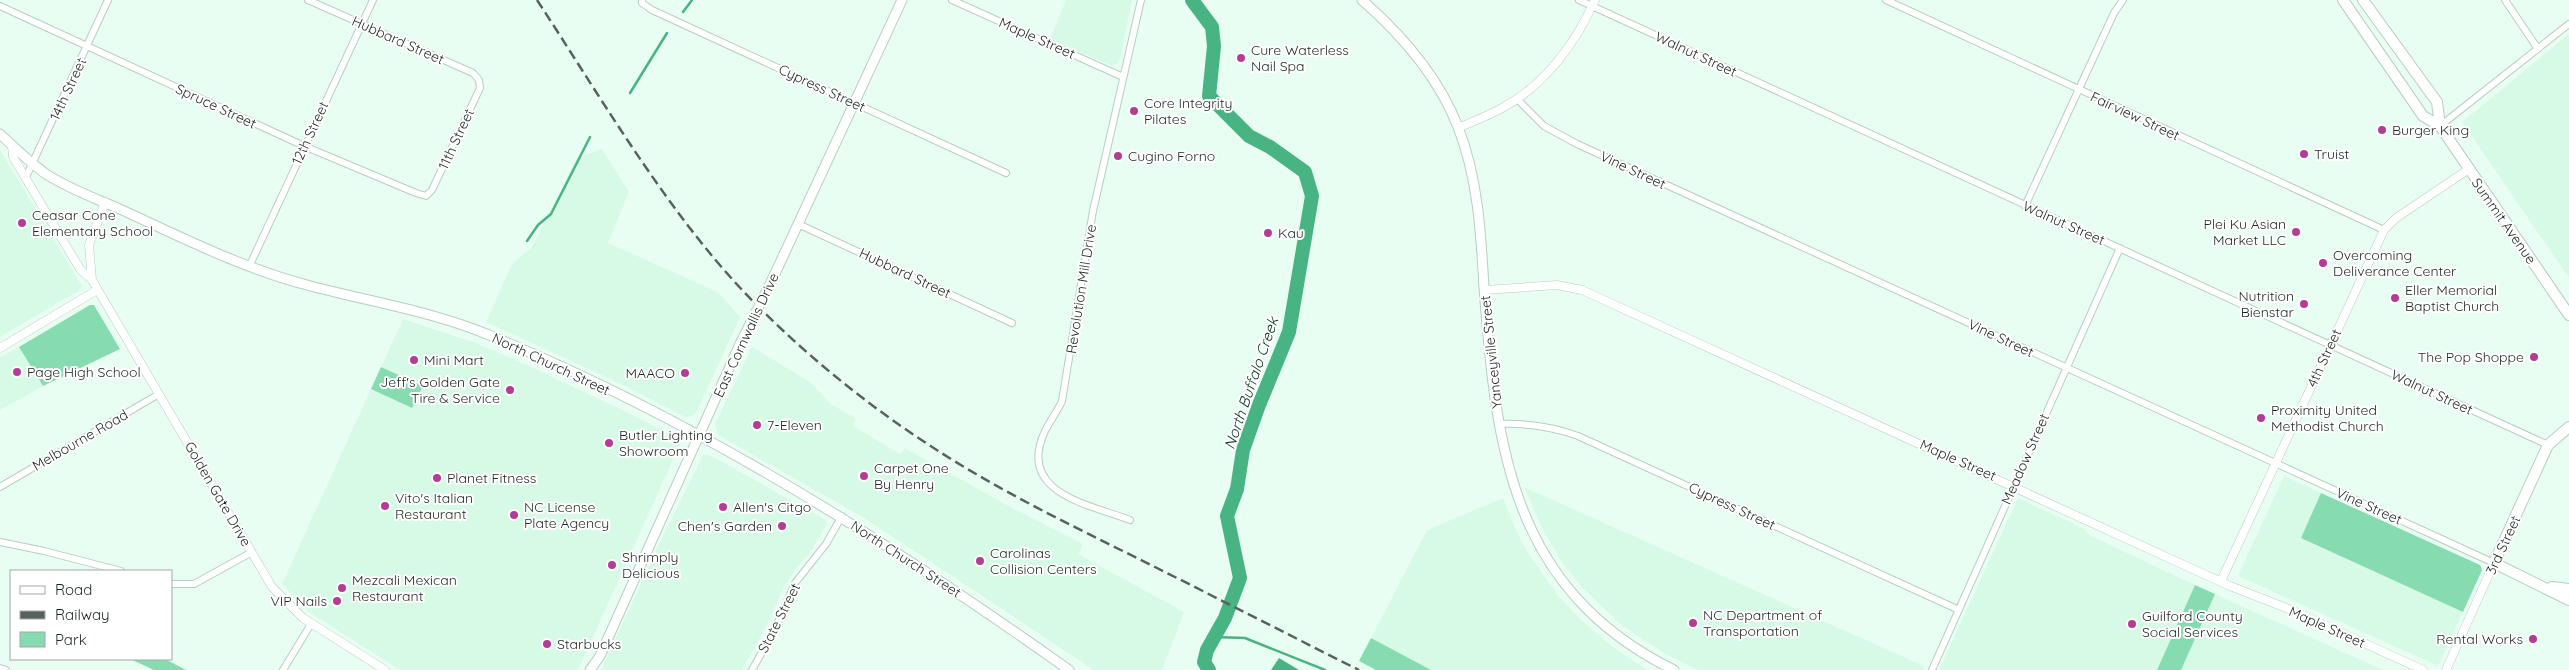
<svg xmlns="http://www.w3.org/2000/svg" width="2569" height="670" font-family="Quicksand,sans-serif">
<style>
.built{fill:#d7fae6}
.green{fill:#87dbb0}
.water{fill:#49b483}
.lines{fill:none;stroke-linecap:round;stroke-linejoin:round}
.stream{stroke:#49b483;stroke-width:2.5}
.river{stroke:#49b483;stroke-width:14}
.minor-casing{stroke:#b5cfc0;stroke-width:8}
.tertiary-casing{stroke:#b5cfc0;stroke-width:9}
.secondary-casing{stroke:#b5cfc0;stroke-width:11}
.primary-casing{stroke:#b5cfc0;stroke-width:12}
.trunk-casing{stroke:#b5cfc0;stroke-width:12}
.minor{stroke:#fff;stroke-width:6}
.tertiary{stroke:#fff;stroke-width:8}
.secondary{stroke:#fff;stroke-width:9}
.primary{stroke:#fff;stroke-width:10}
.trunk{stroke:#fff;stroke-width:10}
.rail{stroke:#56635c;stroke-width:2.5;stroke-dasharray:10 5;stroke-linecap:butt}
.secondary-bridge-casing{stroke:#b5cfc0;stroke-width:11;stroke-linecap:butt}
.secondary-bridge{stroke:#fff;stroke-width:9}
.poi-dot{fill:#b43d93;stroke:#fff;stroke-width:2}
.labels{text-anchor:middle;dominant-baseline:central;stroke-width:4;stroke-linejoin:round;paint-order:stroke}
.street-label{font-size:14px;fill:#1e2823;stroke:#fff}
.poi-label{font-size:14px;fill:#1e2823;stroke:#fff;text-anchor:start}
.water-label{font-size:15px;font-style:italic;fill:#02331f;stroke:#fff}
</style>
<rect width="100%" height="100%" fill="#e9fef2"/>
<path class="built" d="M1066 0H1132L1120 59 1117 64 1112 66 1050 39Z
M2569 34V278L2462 122Z
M602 149 629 192 608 243 718 292 740 317 697 411 692 416 685 417 623 385 486 322 512 264 532 247 577 158Z
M0 150 82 286 78 291 0 337Z
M403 319 476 343 534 368 639 418 679 439 681 442 578 670H400L309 612 282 584 371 389 412 408 422 386 381 367Z
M19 347 43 386 0 410V357Z
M752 347 810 382 832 405 856 418 853 426 900 454 905 448 1003 503 1083 544 1078 554 1184 612 1162 670H1094L864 518 718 435 715 424Z
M703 455H710L826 520 827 524 809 554 796 568 783 589 768 623 742 670H601L661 540Z
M2284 476 2321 493 2301 538 2463 612 2439 664 2436 665 2238 576Z
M1524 487 1924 666 1923 670H1698L1665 654 1621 625 1581 586 1563 564 1543 530Z
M1503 498 1516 530 1528 553 1557 594 1580 619 1609 644 1647 670H1431L1371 638 1427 530Z
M2018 498 2085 529 2089 535 2195 585 2157 670H1939Z
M2215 594 2383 670H2181Z"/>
<path class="green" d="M90 305H94L120 349 43 386 19 347Z
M381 367 423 386 412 408 371 389Z
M2321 493 2480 565 2482 570 2463 612 2301 538Z
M2195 585 2215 594 2181 670H2157Z
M1371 638 1431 670H1376L1359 661Z
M130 659H165L186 670H154Z"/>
<path class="water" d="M1279 658 1299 670H1271Z"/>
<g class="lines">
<path class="stream" d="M683 12 692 0
M630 93 667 33
M527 241 538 225 551 214 590 137
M1214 637 1245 638 1325 670"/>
<path class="river" d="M1192 0 1212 27 1214 46 1209 96 1249 136 1270 147 1305 172 1312 196 1289 332 1259 405 1243 450 1237 489 1227 516 1240 578 1225 618 1207 650 1204 662 1209 670"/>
<g class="minor-casing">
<path id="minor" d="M642 0V3L652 10 1006 173
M952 0 1123 77
M1579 0 2548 445
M1886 0 2384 230
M2505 0 2538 49
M0 6 304 146 416 193 426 196 432 190 480 88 479 80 473 73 308 0
M1517 99 1544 126 1577 144 2494 563
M2440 126 2569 24
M26 177 108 0
M2025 206 2114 13 2123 0
M798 224 1012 323
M249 267 373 0
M1498 424C1526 423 1551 426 1578 436L1959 610
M0 487 159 394
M1130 520C1088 504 1016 493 1045 431 1050 421 1057 412 1062 401L1093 211 1141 0
M0 542 44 551 121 571
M171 584H194L252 552
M0 668 6 670
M283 670 311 624
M752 670 774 631 795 583 826 544 842 516
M1932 670 2120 248"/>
</g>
<g class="tertiary-casing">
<path id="tertiary" d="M1458 128C1474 121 1490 115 1504 107 1546 84 1576 42 1595 0
M12 145 13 157 80 269 92 280
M105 202 89 245 92 280 272 587 303 618 385 670
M1485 290 1557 285 1582 290 2230 586 2294 611 2423 670
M0 348 97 290
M2221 581 2384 230 2396 218 2469 169
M2446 670 2494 563"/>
</g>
<g class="secondary-casing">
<path id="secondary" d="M1362 0C1401 34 1439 78 1458 127 1478 178 1481 233 1484 288 1496 449 1512 590 1674 670
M0 134C15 148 29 162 46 174 69 189 97 199 122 210 183 238 242 268 307 285 370 302 433 311 494 337 699 422 889 542 1069 670
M773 278 902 0
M590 670 600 656 740 344"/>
</g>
<g class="primary-casing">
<path id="primary" d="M2343 0 2423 116 2440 126
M2363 0 2437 102 2440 126 2569 315
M2494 563 2548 445 2569 427"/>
</g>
<g class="trunk-casing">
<path id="trunk" d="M2494 563 2569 600
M2552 587 2569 589"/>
</g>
<use href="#minor" class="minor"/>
<use href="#tertiary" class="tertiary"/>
<use href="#secondary" class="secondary"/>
<use href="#primary" class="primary"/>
<use href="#trunk" class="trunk"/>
<path class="rail" d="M537 0C600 96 666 210 745 293 812 363 892 425 976 474 1034 508 1095 537 1155 567 1223 601 1291 636 1359 670"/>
<g class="secondary-bridge-casing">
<path id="secondary-bridge" d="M740 344 773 278"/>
</g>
<use href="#secondary-bridge" class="secondary-bridge"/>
</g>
<g class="poi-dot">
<circle cx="1241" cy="58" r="5"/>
<circle cx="1134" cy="111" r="5"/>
<circle cx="2382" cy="130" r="5"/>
<circle cx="2304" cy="154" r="5"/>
<circle cx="1118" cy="156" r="5"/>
<circle cx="22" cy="223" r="5"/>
<circle cx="2296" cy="232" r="5"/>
<circle cx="1268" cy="233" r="5"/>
<circle cx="2323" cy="263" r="5"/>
<circle cx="2395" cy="298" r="5"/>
<circle cx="2304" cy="304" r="5"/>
<circle cx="2534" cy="357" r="5"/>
<circle cx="414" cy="360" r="5"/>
<circle cx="17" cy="372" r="5"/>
<circle cx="685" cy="373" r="5"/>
<circle cx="510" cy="390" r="5"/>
<circle cx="2261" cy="418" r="5"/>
<circle cx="757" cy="425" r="5"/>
<circle cx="609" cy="443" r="5"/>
<circle cx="864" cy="476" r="5"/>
<circle cx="437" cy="478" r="5"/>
<circle cx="385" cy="506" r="5"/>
<circle cx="723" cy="507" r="5"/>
<circle cx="514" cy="515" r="5"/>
<circle cx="782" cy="526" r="5"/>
<circle cx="980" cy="561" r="5"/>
<circle cx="612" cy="565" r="5"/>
<circle cx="342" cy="588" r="5"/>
<circle cx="337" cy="601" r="5"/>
<circle cx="1693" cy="623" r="5"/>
<circle cx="2132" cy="624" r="5"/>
<circle cx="2533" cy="639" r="5"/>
<circle cx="547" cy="644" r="5"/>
</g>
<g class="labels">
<g class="street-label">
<text transform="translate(1037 38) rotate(24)">Maple Street</text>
<text transform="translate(398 40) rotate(24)">Hubbard Street</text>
<text transform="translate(1696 54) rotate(25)">Walnut Street</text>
<text transform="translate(822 88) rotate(25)">Cypress Street</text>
<text transform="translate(68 89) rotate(-65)">14th Street</text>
<text transform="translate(216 106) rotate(25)">Spruce Street</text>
<text transform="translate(2135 116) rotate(25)">Fairview Street</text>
<text transform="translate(310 133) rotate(-65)">12th Street</text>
<text transform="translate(456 139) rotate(-65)">11th Street</text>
<text transform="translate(1633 170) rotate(25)">Vine Street</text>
<text transform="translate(2504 221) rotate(55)">Summit Avenue</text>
<text transform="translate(2064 223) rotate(24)">Walnut Street</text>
<text transform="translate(905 273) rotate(25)">Hubbard Street</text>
<text transform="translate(1081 289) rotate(-81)">Revolution Mill Drive</text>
<text transform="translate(746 335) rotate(-65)">East Cornwallis Drive</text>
<text transform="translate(2001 338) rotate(25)">Vine Street</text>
<text transform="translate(1491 352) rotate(-96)">Yanceyville Street</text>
<text transform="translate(2324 358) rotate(-65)">4th Street</text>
<text transform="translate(551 364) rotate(25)">North Church Street</text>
<text transform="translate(2432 392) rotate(25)">Walnut Street</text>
<text transform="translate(80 440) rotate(-30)">Melbourne Road</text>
<text transform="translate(2025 459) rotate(-66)">Meadow Street</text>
<text transform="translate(1958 460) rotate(24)">Maple Street</text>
<text transform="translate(218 494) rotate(60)">Golden Gate Drive</text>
<text transform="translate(1732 506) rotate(25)">Cypress Street</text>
<text transform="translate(2369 506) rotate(24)">Vine Street</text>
<text transform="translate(2503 545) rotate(-65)">3rd Street</text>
<text transform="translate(906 559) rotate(33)">North Church Street</text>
<text transform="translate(779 618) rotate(-63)">State Street</text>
<text transform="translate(2327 627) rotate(24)">Maple Street</text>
</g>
<g class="poi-label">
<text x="1251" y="50">Cure Waterless<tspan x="1251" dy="16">Nail Spa</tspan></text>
<text x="1144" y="103">Core Integrity<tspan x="1144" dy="16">Pilates</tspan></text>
<text x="2392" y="130">Burger King</text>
<text x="2314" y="154">Truist</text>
<text x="1128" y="156">Cugino Forno</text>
<text x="32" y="215">Ceasar Cone<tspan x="32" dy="16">Elementary School</tspan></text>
<text x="2286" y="224" text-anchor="end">Plei Ku Asian<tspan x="2286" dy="16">Market LLC</tspan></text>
<text x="1278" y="233">Kau</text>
<text x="2333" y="255">Overcoming<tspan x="2333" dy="16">Deliverance Center</tspan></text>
<text x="2405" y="290">Eller Memorial<tspan x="2405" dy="16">Baptist Church</tspan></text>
<text x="2294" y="296" text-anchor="end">Nutrition<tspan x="2294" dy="16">Bienstar</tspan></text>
<text x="2524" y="357" text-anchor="end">The Pop Shoppe</text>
<text x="424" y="360">Mini Mart</text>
<text x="27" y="372">Page High School</text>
<text x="675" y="373" text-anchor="end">MAACO</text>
<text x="500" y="382" text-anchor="end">Jeff's Golden Gate<tspan x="500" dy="16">Tire &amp; Service</tspan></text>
<text x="2271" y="410">Proximity United<tspan x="2271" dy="16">Methodist Church</tspan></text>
<text x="767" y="425">7-Eleven</text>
<text x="619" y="435">Butler Lighting<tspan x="619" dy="16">Showroom</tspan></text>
<text x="874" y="468">Carpet One<tspan x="874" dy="16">By Henry</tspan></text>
<text x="447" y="478">Planet Fitness</text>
<text x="395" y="498">Vito's Italian<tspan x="395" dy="16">Restaurant</tspan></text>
<text x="524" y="507">NC License<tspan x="524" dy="16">Plate Agency</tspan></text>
<text x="733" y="507">Allen's Citgo</text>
<text x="772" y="526" text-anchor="end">Chen's Garden</text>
<text x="990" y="553">Carolinas<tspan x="990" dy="16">Collision Centers</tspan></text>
<text x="622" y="557">Shrimply<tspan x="622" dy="16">Delicious</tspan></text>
<text x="352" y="580">Mezcali Mexican<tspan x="352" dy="16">Restaurant</tspan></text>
<text x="327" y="601" text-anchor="end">VIP Nails</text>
<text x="1703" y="615">NC Department of<tspan x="1703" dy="16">Transportation</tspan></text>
<text x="2142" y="616">Guilford County<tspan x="2142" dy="16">Social Services</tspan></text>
<text x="2523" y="639" text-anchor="end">Rental Works</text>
<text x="557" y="644">Starbucks</text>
</g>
<g class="water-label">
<text transform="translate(1251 383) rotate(-71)">North Buffalo Creek</text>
</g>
</g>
<rect x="10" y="570" width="162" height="90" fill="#ffffff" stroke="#a5a9a7"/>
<rect x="20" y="586" width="25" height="8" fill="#ffffff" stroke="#a5a9a7"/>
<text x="55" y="595" font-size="15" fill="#1e2823">Road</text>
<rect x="20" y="611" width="25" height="8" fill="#56635c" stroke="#a5a9a7"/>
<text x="55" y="620" font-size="15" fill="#1e2823">Railway</text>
<rect x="20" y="632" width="25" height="15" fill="#87dbb0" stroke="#a5a9a7"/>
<text x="55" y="645" font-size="15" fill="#1e2823">Park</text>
</svg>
